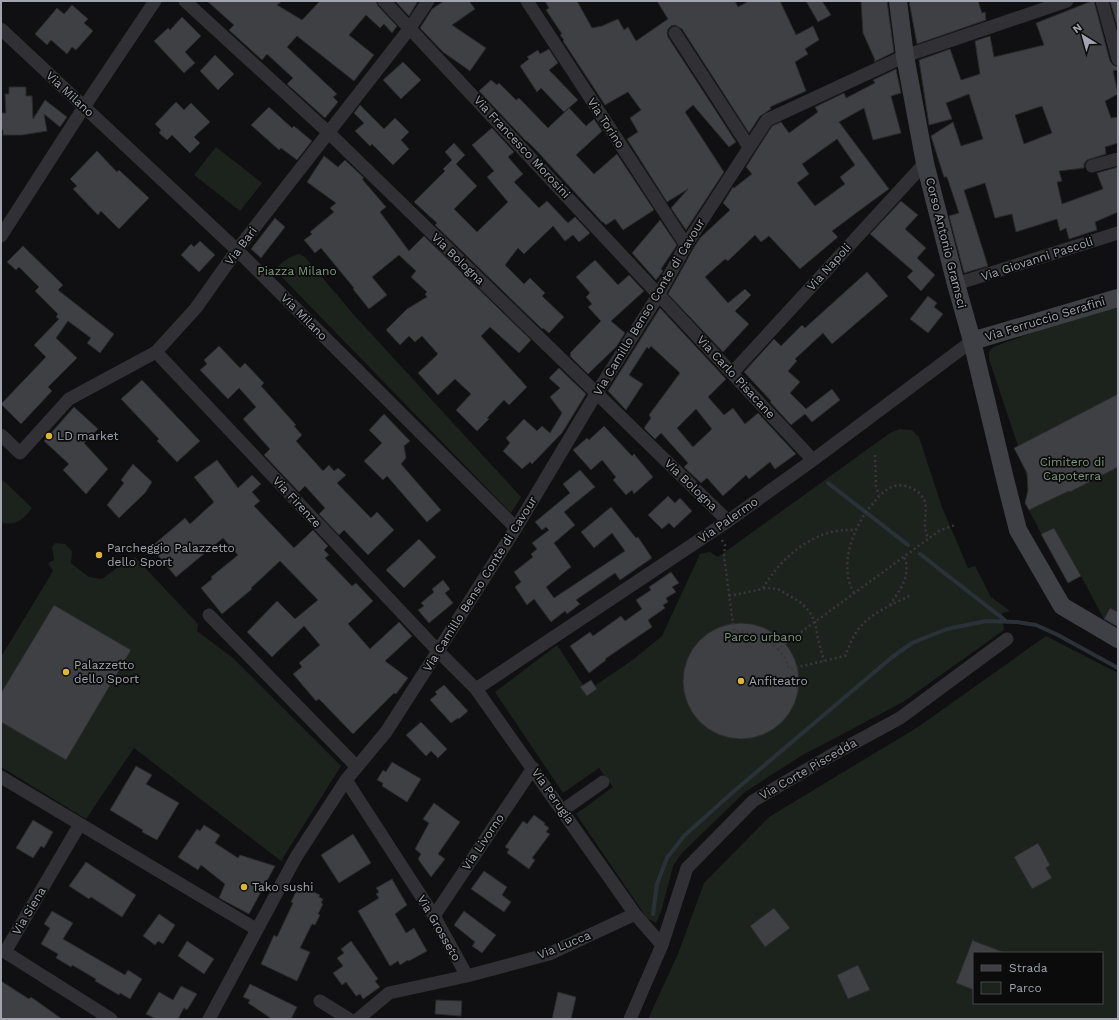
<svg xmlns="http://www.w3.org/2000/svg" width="1119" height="1020" font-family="'Work Sans',sans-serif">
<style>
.green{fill:#1c231d;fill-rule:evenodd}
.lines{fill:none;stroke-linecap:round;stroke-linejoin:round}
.stream{stroke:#2b3138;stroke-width:4}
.building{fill:#3f4043;stroke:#2a2a2c;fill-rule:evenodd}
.path{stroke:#37383c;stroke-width:2.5;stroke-dasharray:2 3;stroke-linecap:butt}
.street{stroke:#313135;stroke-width:13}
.secondary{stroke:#3f4045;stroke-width:18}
.poi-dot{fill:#dcb53c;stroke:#0b0b0b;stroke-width:1.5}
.labels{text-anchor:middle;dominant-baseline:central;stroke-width:3.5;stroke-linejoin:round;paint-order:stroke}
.street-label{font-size:12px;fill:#a2a5b0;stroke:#0b0b0b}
.park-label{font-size:12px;fill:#7b997f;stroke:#0b0b0b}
.poi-label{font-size:12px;fill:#a2a5b0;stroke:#0b0b0b;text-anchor:start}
</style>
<rect width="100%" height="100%" fill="#100f11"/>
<path class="green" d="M216 147 262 183 240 211 194 175Z
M299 254 305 257 354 315 521 497 511 513 276 271C279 262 291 256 299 254Z
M1118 304V627L1104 619 1081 576 1068 583 1025 503C1032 478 1025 470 1014 448L1018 446 989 359V352L993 347 1109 305Z
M900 429 912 430 919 437 942 507 968 568 975 566 991 597 1010 611 1002 613 1004 630 903 702 801 756 745 792 682 853 673 866 661 912 656 923 647 918 576 814 613 787 599 768 563 793 495 692 557 645 587 691 634 659 662 636 700 554 710 552 718 557 890 433Z
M3 480 32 508C24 519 15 527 1 522V483Z
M55 543 65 544 72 551 71 563 89 577 102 579 124 563 135 557 198 624 197 631 233 658 341 766 281 861 134 748 86 819 1 767V657L53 571 48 563 54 560 52 547Z
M1046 636 1118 673V1019H648L678 954 704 883 769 817 918 727ZM974 953H1102V1003H974Z"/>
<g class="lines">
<path class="stream" d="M828 483 908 545
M920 554 1006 621
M653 914 657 884 667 858 684 836 733 792 891 658 912 643 947 629 986 621 1017 622 1036 625 1058 635 1118 668"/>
</g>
<path class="building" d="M207 1H282L277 5 302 20 320 1H376L378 6 397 26 392 33 384 24 380 28 366 15 349 35 374 55 354 81 297 36 287 47 337 94 333 97 338 102 325 118 287 84 293 78 267 54 262 60 229 30 234 25Z
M395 1H418L409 16Z
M444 1H469L475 9 452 25 486 48 470 71 443 52 420 28 432 9Z
M545 1H577L592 28 602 26 618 19 624 30 628 27 636 41 668 19 657 1H735L738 7 749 1H780L796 35 813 26 819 40 805 49 808 54 795 62 806 91 770 107 771 109 760 116 749 133 682 29 675 25 671 26 668 29 667 33 668 37 736 142 729 147 693 105 685 112 724 172 686 230 671 208 688 189 667 202 627 139 638 132 630 118 641 110 628 92 605 105 563 41 564 40 560 35 562 34 546 10 549 8Z
M806 1H822L831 15 818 22Z
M861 1H887L894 52 874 62 875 60 863 33Z
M909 1H978L982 13 985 12 986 20 917 44Z
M1092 1H1094L1110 61 1113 65 1118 67V70L1113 71 1118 94 1105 101 1111 118 1118 117V143L1105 147 1106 154 1087 160 1084 164V168L1059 171 1062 181 1057 182 1062 204 1103 189 1097 173 1118 167V212L1095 222 1097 230 1069 239 1066 228 1060 231 1057 219 1016 232 1012 214 995 218 985 183 964 190 988 266 964 273 949 216 959 213 947 177H944L931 136 953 122 961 146 983 139 969 94 946 103 952 119 929 125 919 60 950 49 961 80 980 74 975 41 990 36 994 57 1044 45 1036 23ZM1042 106 1052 133 1024 144 1015 115Z
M1110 1H1118V29Z
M72 5 88 19 84 23 93 31 76 50 72 47 67 54 51 40 47 45 35 34 57 8 64 14Z
M182 17 201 36 185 52 195 63 184 73 154 41 168 28 170 30Z
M549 49 558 63 549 70 578 100 564 112 541 88 537 92 520 66 529 59 527 57 538 50 540 54Z
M215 55 234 74 218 90 200 71Z
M403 62 421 80 401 99 383 80Z
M896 69 901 93 891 96 901 133 873 140 864 108 839 122 889 189 871 202 832 231 838 237 800 269 769 236 761 242 755 235 728 261 725 259 705 277 728 303 745 289 751 295 735 311 749 324 723 352 668 294 693 249 700 238 730 210 723 203 733 187 734 188 752 174 746 167 772 126 781 122 789 133 818 112 815 107 844 93 846 98 875 83 873 80ZM837 139 855 165 840 177 845 184 815 206 797 183 809 174 802 164Z
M491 80 497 85 499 83 516 100 519 98 548 128 569 108 586 126 594 119 602 131 576 155 594 174 617 154 654 210 623 230 615 219 606 225 603 222H602L537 151 527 141H526L479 91Z
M9 87H26V96H32L33 119 45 100 67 117 60 127 44 114 47 131 22 135H3V130H1V113H6L5 94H9Z
M176 102 184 110 191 103 210 122 194 137 200 143 190 153 172 135 167 140 159 133 161 130 155 124Z
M360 105 384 129 395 118 409 132 401 140 409 149 393 165 372 144 370 146 355 131 364 123 354 113Z
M269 107 292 128 294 126 312 141 297 160 281 148 279 150 251 125Z
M492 128 514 152 508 157 523 174 514 182 539 208 547 201 568 223 575 217 590 233 579 242 573 235 565 241 553 226 524 254 518 248 505 265 524 284 530 278 545 293 542 296 564 317 549 333 543 328 542 329 435 225 437 223 414 202 445 171 443 169 452 160 445 152 454 143 465 155 456 164 477 186 454 209 477 232 508 202 487 177 494 171 472 145Z
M97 151 117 172 119 170 149 198 119 229 101 211 98 215 73 189 77 186 70 179Z
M324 156 338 167 345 160 364 178 362 179 386 207 380 212 409 251 424 236 531 340 519 353 490 327 481 336 527 387 509 405 504 400 487 418 489 419 477 431 456 410 471 394 455 379 438 395 418 373 438 354 422 336 415 342 409 336 400 345 386 330 407 309 427 297 425 294 427 292 411 277 416 271 399 255 372 277 387 295 369 309 353 289 354 288 321 248 315 253 304 240 312 234 310 232 334 212 330 208 336 203 307 182Z
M901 201 918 215 905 229 926 248 917 258 935 275 921 291 907 277 913 271 870 234Z
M275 218 285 227 261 258 251 249Z
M660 220 677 245 661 269 663 271 656 280 632 253Z
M200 241 215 255 199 272 181 255 191 244 194 247Z
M23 246 63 285 58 290 114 334 100 353 87 343 91 338 68 321 56 338 77 358 48 387 52 391 21 424 1 404 46 357 34 345 59 319 56 317 58 314 35 291 39 287 19 267 16 270 7 262Z
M595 260 618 285 629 275 644 291 611 321 625 333 617 346 588 374 570 356 571 354 570 353 601 321 588 307 592 304 586 297 590 293 576 277Z
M867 272 888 296 832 344 823 333 795 359 797 361 788 371 800 382 790 393 806 409 832 389 840 400 812 422 805 414 791 425 770 402 771 401 744 372 774 339 781 346 802 325 805 328Z
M928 296 937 303 934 307 943 314 928 333 910 319Z
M660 308 726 379 708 397 724 415 733 408 745 424 758 413 796 454 775 469 770 462 749 479 746 475 723 496 707 478 701 483 684 467 688 463 661 433 655 439 644 428 651 418 649 415 680 373 651 346 649 349 647 347 629 375 643 384 626 410 608 391ZM696 409 712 429 693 447 677 428Z
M219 346 240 368 245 363 264 383 261 386 296 425 294 426 302 435 296 441 323 471 329 465 334 471 338 468 346 475 337 483 371 518 377 512 394 530 368 555 344 530 339 535 319 514 325 508 305 486 299 492 264 455 270 449 243 419 256 407 239 388 228 399 200 370 207 364 204 360Z
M559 368 586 394 562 433 532 464 530 462 522 469 503 451 510 443 506 438 524 419 537 431 542 426 550 433 562 413 550 397 560 388 549 378Z
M142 380 200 441 177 462 157 441 159 439 121 399Z
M1118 394V467L1070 492 1069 491 1029 510 1025 503 1028 490 1027 473 1014 448Z
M74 407 98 429 84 443 108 469 86 494 63 470 69 464 44 441Z
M384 414 410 441 404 446 406 458 401 464 441 510 427 522 387 476 383 480 364 461 382 443 369 430Z
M604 426 632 456 634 454 653 477 634 494 632 490 626 495 613 480 616 477 602 460 591 470 573 450 587 438 589 440Z
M217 460 238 488 252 475 261 484 252 492 260 501 254 506 294 548 313 530 328 546 324 550 329 555 325 558 352 586 356 583 373 601 348 624 370 649 399 622 412 636 385 661 408 678 396 694 394 693 353 734 319 699 316 701 293 674 302 667 299 663 320 645 304 626 272 657 247 632 277 601 295 619 318 600 280 561 251 588 252 589 222 614 201 588 212 579 211 577 238 555 223 538 176 577 151 547 185 518 190 524 214 502 194 477Z
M133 464 152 482 145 493 119 518 107 505 124 483 121 480Z
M580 470 595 487 564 512 575 525 554 543 571 567 546 587 554 598 625 551 612 533 594 548 581 532 611 507 636 538 638 537 652 558 620 580 615 573 576 600 580 604 567 614 565 611 551 622 534 599 527 605 515 587 521 582 514 572 533 557 531 554 537 549 532 543 549 530 546 527 542 530 535 522 570 493 563 484Z
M668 496 675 503 680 498 692 511 674 528 669 523 662 529 648 515Z
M1054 528 1081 576 1068 583 1041 534Z
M419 539 436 557 404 588 386 570Z
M671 572 679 583 672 587 676 592 666 598 668 602 663 605 665 608 648 620 652 627 605 659 606 660 589 673 570 646 590 632 593 636 621 616 625 621 642 609 636 600 651 590 649 587Z
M443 580 450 589 445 593 453 603 429 623 418 610 424 606 421 603 434 592 432 589Z
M54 605 131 650 66 760 1 722V693Z
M1110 608 1118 612V627L1104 619Z
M683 681a58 58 0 1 1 116 0a58 58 0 1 1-116 0Z
M591 680 597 689 587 696 580 687Z
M444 685 468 711 459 719 458 718 451 723 430 700 437 694 435 692Z
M421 722 447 749 438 758 431 751 426 756 406 735Z
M392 762 421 779 407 802 382 786 383 783 377 780 383 770 386 772Z
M136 766 152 775 146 784 179 803 157 840 142 832 143 830 110 810Z
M434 803 460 822 438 854 445 859 431 877 418 859 421 854 415 849 429 823 423 819Z
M534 815 545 823 544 824 549 828 546 832 550 834 532 858 535 860 529 869 507 853 509 849 505 847 523 821 527 824Z
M33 820 53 832 44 848 41 846 33 858 16 848Z
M204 825 220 835 215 843 238 858 240 855 275 866 249 914 219 898 225 884 201 865 198 870 178 857 197 829 200 831Z
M353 834 371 863 339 883 321 855Z
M1038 843 1050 865 1046 868 1052 878 1032 889 1014 857Z
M86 862 136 895 122 917 91 897 89 899 69 886Z
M484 871 507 887 502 895 511 902 504 912 471 889Z
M392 879 407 905 395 914 406 933 414 928 427 951 409 961 408 960 400 965 398 961 390 966 358 911 379 898 376 894 379 892 376 888Z
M299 885 320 895 319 897 323 899 321 903 323 904 318 914 320 915 315 925 312 924 300 948 310 952 297 981 261 964 274 935 277 937 293 903 291 902Z
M774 908 790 928 765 947 750 926Z
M52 911 73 923 63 939 125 975 128 970 142 979 130 999 120 993 119 995 95 981 96 979 72 965 71 967 56 958 58 954 41 944 50 928 44 924Z
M464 911 496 935 482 953 472 946 475 942 454 925Z
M159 914 175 925 163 944 158 941 155 945 143 936Z
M973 939 974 941 1003 952 974 953V990L956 983Z
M187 941 214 959 204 974 178 956Z
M351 941 378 979 375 981 380 987 363 999 360 994 356 996 346 982 342 985 333 973 343 966 337 958 344 953 341 949Z
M858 965 870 990 848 999 837 975Z
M1 981 29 999 31 997 62 1019H1Z
M250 984 297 1007 291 1019H272L248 1003 250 1000 243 997Z
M181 986 197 994 187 1010 184 1008 178 1019H156L146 1014 159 992 173 1000Z
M558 992 576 997 571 1019H552Z
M436 1000 462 1001 461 1016 435 1014Z"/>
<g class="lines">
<path class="path" d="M875 455 876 486 879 495
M722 540 725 545 724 556 734 631C752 631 766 636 778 649L939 531 955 525
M763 588C777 564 801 541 828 533 837 530 846 530 855 530
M854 593C837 564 855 523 875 501 884 490 894 482 909 487 913 489 918 491 921 495 932 508 919 523 929 539
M729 596 767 588 778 589 800 602 809 611 815 622 818 639 824 661
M890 605C900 590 912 575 904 556
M778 649 784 656 789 669 845 656C848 650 850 643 854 636 866 614 890 606 911 595"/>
<path class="street" d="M185 1 329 133 728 521
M384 1 813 460
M527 1 686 245
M1102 1 1118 59
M1 29 237 250 516 528
M675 33 749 147
M1092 166 1118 159
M1 236 84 107 155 1
M956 284 1118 233
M156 352 438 651 476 689 635 914 662 945
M733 372 925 163
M1 435 20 453 69 399 156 352 196 308 237 250 410 28 428 1
M209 615 357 767
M476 689 728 521 813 460 972 341
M1 777 256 929
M346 780 434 916 467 976
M563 810 603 782
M80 824 5 952 111 1019
M434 916 533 768
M320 1001 349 1019
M209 1019 296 857 346 780 386 732 438 651 516 528 596 394 659 294 686 245 767 120 905 56 1067 1
M358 1019 389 993 467 976 549 954 635 914
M630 1019 662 945 687 868 753 801 830 756 900 718 1007 639"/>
<path class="secondary" d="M898 1 905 56 925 163 956 284 972 341 1006 483 1018 530 1062 606 1118 639
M972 341 1118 298"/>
</g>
<g class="poi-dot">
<circle cx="49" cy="436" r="4"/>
<circle cx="99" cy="555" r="4"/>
<circle cx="66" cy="672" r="4"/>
<circle cx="741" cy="681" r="4"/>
<circle cx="244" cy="887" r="4"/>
</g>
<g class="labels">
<g class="street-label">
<text transform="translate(70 94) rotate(43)">Via Milano</text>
<text transform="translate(606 123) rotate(57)">Via Torino</text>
<text transform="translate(522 147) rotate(47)">Via Francesco Morosini</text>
<text transform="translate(946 243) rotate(76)">Corso Antonio Gramsci</text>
<text transform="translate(241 246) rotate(-53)">Via Bari</text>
<text transform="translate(458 259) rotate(44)">Via Bologna</text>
<text transform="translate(1037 259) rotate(-18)">Via Giovanni Pascoli</text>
<text transform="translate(829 267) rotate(-48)">Via Napoli</text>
<text transform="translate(649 307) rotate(-59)">Via Camillo Benso Conte di Cavour</text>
<text transform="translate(304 317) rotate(45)">Via Milano</text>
<text transform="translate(1045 319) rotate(-17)">Via Ferruccio Serafini</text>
<text transform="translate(736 377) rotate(47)">Via Carlo Pisacane</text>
<text transform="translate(691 485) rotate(44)">Via Bologna</text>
<text transform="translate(297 502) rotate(47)">Via Firenze</text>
<text transform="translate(728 520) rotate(-35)">Via Palermo</text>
<text transform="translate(480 584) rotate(-58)">Via Camillo Benso Conte di Cavour</text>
<text transform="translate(808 769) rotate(-30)">Via Corte Piscedda</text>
<text transform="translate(553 796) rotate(55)">Via Perugia</text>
<text transform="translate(483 842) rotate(-56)">Via Livorno</text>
<text transform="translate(29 911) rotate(-59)">Via Siena</text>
<text transform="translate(439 928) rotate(60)">Via Grosseto</text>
<text transform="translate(564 945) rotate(-22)">Via Lucca</text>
</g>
<g class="park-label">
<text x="297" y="271">Piazza Milano</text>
<text x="1072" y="462">Cimitero di<tspan x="1072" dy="14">Capoterra</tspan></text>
<text x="763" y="637">Parco urbano</text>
</g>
<g class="poi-label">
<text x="57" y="436">LD market</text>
<text x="107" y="548">Parcheggio Palazzetto<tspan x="107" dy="14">dello Sport</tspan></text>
<text x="74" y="665">Palazzetto<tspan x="74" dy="14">dello Sport</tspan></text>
<text x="749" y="681">Anfiteatro</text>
<text x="252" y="887">Tako sushi</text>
</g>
</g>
<rect width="1119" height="1020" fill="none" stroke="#a2a5b0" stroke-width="4"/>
<rect x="973" y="952" width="130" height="52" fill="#0b0b0b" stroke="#47494d"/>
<rect x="981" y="965" width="20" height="6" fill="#3f4045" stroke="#47494d"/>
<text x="1009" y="972" font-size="12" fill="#a2a5b0">Strada</text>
<rect x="981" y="982" width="20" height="12" fill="#1c231d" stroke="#47494d"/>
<text x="1009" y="992" font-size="12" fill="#a2a5b0">Parco</text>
<g transform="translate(1083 36) rotate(323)" stroke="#0b0b0b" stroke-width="3" paint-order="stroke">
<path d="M0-3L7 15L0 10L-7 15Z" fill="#a2a5b0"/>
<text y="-6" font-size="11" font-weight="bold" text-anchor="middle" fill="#a2a5b0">N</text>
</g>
</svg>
